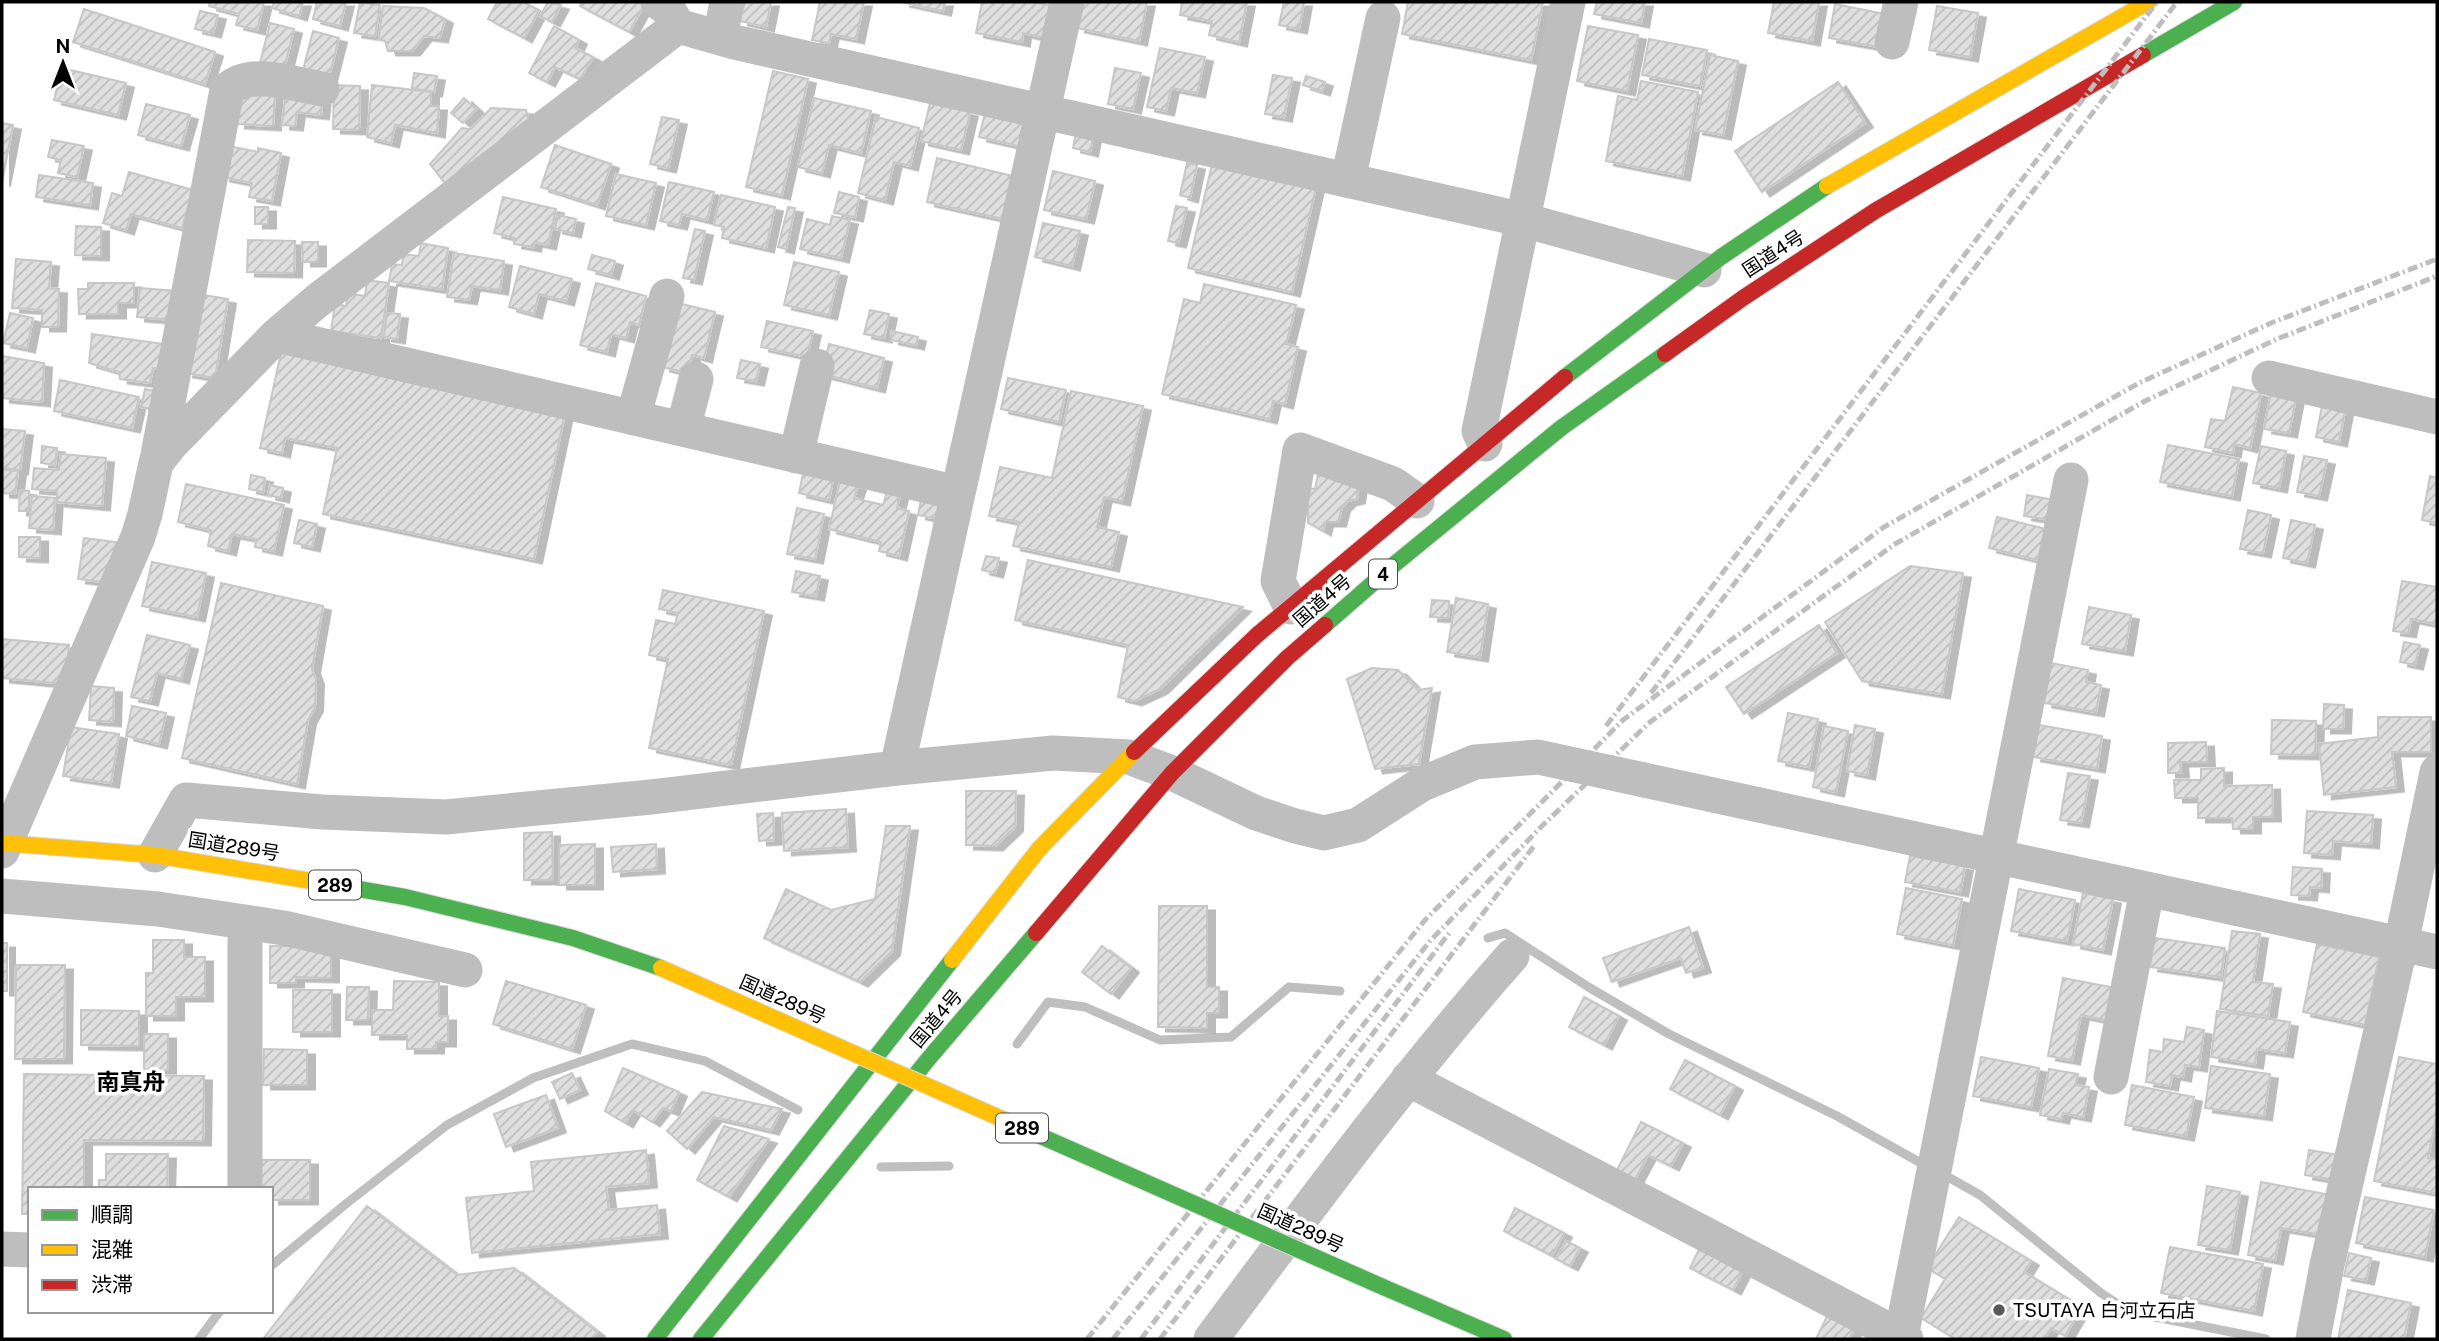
<svg xmlns="http://www.w3.org/2000/svg" width="2439" height="1341" font-family="'Public Sans','Noto Sans JP',sans-serif">
<style>
.lines{fill:none;stroke-linecap:round;stroke-linejoin:round}
.stream{stroke:#bfbfbf;stroke-width:9}
.building{fill:url(#building-hatch);stroke:#c7c7c7;stroke-width:2;filter:url(#shadow)}
.fast-casing{stroke:#dbdbdb;stroke-width:18}
.slow-casing{stroke:#dbdbdb;stroke-width:18}
.jam-casing{stroke:#dbdbdb;stroke-width:18}
.street{stroke:#bebebe;stroke-width:35}
.fast{stroke:#4caf50;stroke-width:16}
.slow{stroke:#ffc107;stroke-width:16}
.jam{stroke:#c62828;stroke-width:16}
.rail{stroke:#bebebe;stroke-width:5;stroke-dasharray:10 3.5 2 3.5;stroke-linecap:butt}
.fast-bridge-casing{stroke:#dbdbdb;stroke-width:18;stroke-linecap:butt}
.slow-bridge-casing{stroke:#dbdbdb;stroke-width:18;stroke-linecap:butt}
.fast-bridge{stroke:#4caf50;stroke-width:16}
.slow-bridge{stroke:#ffc107;stroke-width:16}
.poi-dot{fill:#595959;stroke:#fff;stroke-width:2.5}
.labels{text-anchor:middle;dominant-baseline:central;stroke-width:7;stroke-linejoin:round;paint-order:stroke}
.shield{fill:#fff;stroke:#4c4c4c;stroke-width:2}
.shield-label{font-size:18px;font-weight:bold;fill:#000}
.street-label{font-size:19px;fill:#000;stroke:#fff}
.poi-label{font-size:19px;fill:#000;stroke:#fff;text-anchor:start}
.quarter-label{font-size:23px;font-weight:bold;fill:#000;stroke:#fff}
</style>
<defs>
<pattern id="building-hatch" width="6" height="6" patternUnits="userSpaceOnUse" patternTransform="scale(1.75)"><rect width="6" height="6" fill="#dfdfdf"/><path d="M-1 1l2-2M0 6l6-6M5 7l2-2" fill="none" stroke="#bebebe"/></pattern>
<filter id="shadow"><feDropShadow dx="8" dy="4.5" stdDeviation="0" flood-color="#0004"/></filter>
</defs>
<rect width="100%" height="100%" fill="#fff"/>
<g class="lines">
<path class="stream" d="M1488 938 1505 933 1590 988 1669 1034 1837 1116 1928 1167
M1017 1044 1048 1002 1085 1007 1160 1040 1231 1037 1289 987 1340 991
M881 1167 949 1166
M1941 1173 1980 1195 2101 1293 2130 1312 2266 1339
M271 1266 347 1203 447 1125 533 1078 632 1044 705 1061 798 1110
M199 1339 220 1311"/>
</g>
<path class="building" d="M210 2H264L257 30 236 25 239 14 209 6Z
M274 2H303L299 16 272 8Z
M317 2H346L340 26 313 19Z
M360 2 380 5 375 36 354 33Z
M497 2H523L539 10 524 38 488 19Z
M548 2 561 5 552 22 540 16Z
M582 2H637L644 5 629 32 580 6Z
M745 2H771L766 27 740 21Z
M820 2H864L856 39 831 34 829 43 812 40Z
M901 2H945L943 11Z
M982 2H1033L1053 6 1046 38 1023 33 1022 42 976 33Z
M1083 2H1147L1139 41 1077 28Z
M1182 2H1247L1239 42 1209 35 1212 21 1180 15Z
M1284 2H1304L1299 29 1279 25Z
M1408 2H1543L1531 60 1402 34Z
M1597 2H1645L1641 23 1594 14Z
M1774 2H1819L1812 41 1768 33Z
M1835 4 1885 14 1879 47 1829 38Z
M383 6 424 8 445 19 440 38 424 36 412 51H388L385 41 379 39Z
M1937 6 1978 13 1970 57 1929 50Z
M84 9 215 52 205 84 73 42Z
M200 11 218 15 213 33 195 29Z
M270 23 294 29 283 74 259 67Z
M554 26 579 40 575 48 593 57 580 79 555 67 547 82 529 73Z
M1588 26 1638 35 1627 91 1577 81Z
M313 31 339 38 328 81 302 74Z
M1649 39 1707 50 1700 86 1642 75Z
M1160 48 1205 57 1197 93 1171 88 1166 111 1147 107Z
M1710 55 1738 61 1723 135 1695 130Z
M62 68 126 83 118 115 54 100Z
M1115 68 1141 73 1133 109 1108 104Z
M773 71 808 79 782 195 746 187Z
M414 73 437 76 434 92 412 88Z
M1273 75 1292 78 1284 117 1265 114Z
M1306 76 1325 82 1322 91 1303 85Z
M1641 81 1698 92 1682 176 1606 161 1618 96 1637 100Z
M1838 82 1865 123 1762 192 1735 151Z
M334 85 360 86 359 130 333 129Z
M372 85 431 92V106H439L437 133 395 125 391 143 367 137Z
M286 91 323 95 321 115 297 112 295 126 282 125Z
M239 92 275 93 273 126 237 124Z
M464 98 476 109 463 123 451 113Z
M814 98 871 111 861 153 829 145 822 173 798 167Z
M930 103 970 112 961 150 921 141Z
M146 104 190 115 181 146 138 135Z
M491 108 526 110 529 123 447 186 430 164 462 128 471 129Z
M985 113 1024 122 1019 146 979 137Z
M662 117 679 120 668 168 650 164Z
M876 117 919 128 910 166 894 162 885 200 858 193Z
M2 123 13 125 2 182Z
M1076 133 1093 137 1090 152 1073 148Z
M52 140 84 146 77 177 58 173 61 160 48 157Z
M555 145 611 164 597 205 541 187Z
M229 146 258 152V148L281 153 272 201 249 197 252 183 222 177Z
M937 158 1013 176 1003 219 927 202Z
M1187 163 1197 165 1190 198 1180 195Z
M1212 164 1316 187 1292 292 1188 268Z
M1053 171 1095 181 1086 219 1044 210Z
M129 172 193 190 182 228 131 214 126 230 103 223 112 193 122 196Z
M616 174 656 183 646 225 606 216Z
M39 175 93 183 90 205 36 197Z
M669 182 714 192 707 220 682 214 679 225 660 221Z
M839 192 859 197 855 217 834 213Z
M721 195 775 207 766 248 722 238 724 227 714 225Z
M503 197 556 209 548 245 534 242 533 247 514 244 515 238 494 233Z
M1176 206 1187 208 1178 243 1168 241Z
M255 207H268V224H255Z
M788 207 795 208 786 249 778 247Z
M558 215 576 219 573 233 555 229Z
M832 216 850 220 841 258 800 249 807 219 830 225Z
M1043 223 1080 231 1072 266 1035 257Z
M76 226 101 227V256L75 255Z
M695 229 705 231 694 280 683 278Z
M248 240 295 241 294 273 247 272Z
M302 242H318V262H303Z
M421 243 448 248 442 289 389 281 392 264 402 265 403 254 419 256Z
M454 253 504 261 500 290 472 286 469 300 447 297Z
M592 255 615 261 611 275 588 269Z
M16 259 51 262 49 288 59 289 58 327H42V310L12 308Z
M794 262 839 272 829 315 784 305Z
M520 266 572 279 566 301 539 294 534 314 509 307Z
M367 280 389 283 381 338 331 331 335 304 346 306 348 293 365 296Z
M88 283H134V303H118V314H79L78 289H88Z
M596 283 646 296 639 325 630 322 626 338 611 334 607 352 580 345Z
M1204 284 1296 305 1286 344 1298 347 1285 404 1273 401 1269 419 1162 394 1184 299 1200 303Z
M140 288 176 291 173 320 137 317Z
M198 294 228 299 215 378 185 373Z
M678 303 715 312 704 358 692 355 687 373 662 367Z
M870 310 889 314 884 338 864 334Z
M10 313 33 318 27 348 3 343Z
M387 313 400 314 397 339 384 337Z
M767 321 813 331 807 357 761 347Z
M892 331 918 337 916 345 891 340Z
M92 334 164 344 158 369 153 368 150 383 120 379 119 372 89 363Z
M829 344 884 358 877 388 822 374Z
M281 353 565 413 534 559 323 514 337 448 285 438 282 453 260 448Z
M2 356 44 363 42 402 2 398Z
M741 360 760 364 756 381 737 378Z
M1008 378 1066 390 1059 422 1001 409Z
M60 380 139 397 132 428 54 411Z
M2233 387 2261 393 2250 448 2234 444 2233 453 2205 447 2211 419 2225 421Z
M145 389 159 392 154 410 141 407Z
M1071 391 1143 406 1122 501 1104 497 1097 527 1119 532 1111 567 1013 546 1019 522 989 516 1000 467 1052 478Z
M2271 393 2296 398 2289 433 2264 429Z
M2322 406 2345 411 2339 442 2316 437Z
M2 429 25 431 20 470 2 468Z
M2168 445 2239 459 2232 496 2160 482Z
M42 446 57 448 55 465 41 463Z
M2261 446 2286 451 2279 488 2253 483Z
M61 454 106 458 102 506 57 502V491L32 489 34 468 59 470Z
M2304 456 2327 460 2319 496 2297 492Z
M804 469 834 475 829 500 799 493Z
M2 470 18 471 15 494 2 493Z
M1318 474 1359 485 1357 499 1348 501 1342 507 1338 522H1325L1323 531 1308 523V488L1315 489Z
M251 475 265 478 263 492 249 489Z
M2430 476 2437 478V523L2422 520Z
M840 481 858 486 854 498 883 505 888 488 901 491 897 508 909 511 899 556 879 551 881 542 829 529Z
M186 484 284 505 274 551 255 547 256 539 232 534 228 551 208 546 211 530 178 522Z
M270 485 283 488 281 498 268 495Z
M20 490 29 491V511H19Z
M922 495 943 499 939 519 918 515Z
M2027 495 2055 500 2051 520 2024 516Z
M32 496 55 498 53 530 29 528Z
M797 508 824 514 815 559 787 554Z
M2248 510 2271 515 2263 553 2240 549Z
M1997 517 2046 529 2038 560 1989 548Z
M299 520 317 524 312 547 294 543Z
M2291 520 2315 525 2307 563 2283 558Z
M19 537H40V558L19 557Z
M84 538 116 542 110 583 78 579Z
M986 556 999 558 995 573 982 570Z
M1028 560 1243 607 1160 689 1134 701 1118 697 1128 645 1015 620Z
M152 562 206 573 197 617 142 606Z
M1910 566 1963 573 1942 694 1862 681 1825 622Z
M796 571 820 576 816 596 792 592Z
M2402 581 2437 587V624L2411 619 2408 633 2393 631Z
M221 583 323 606 312 669 316 680 315 707 308 720 297 784 182 758Z
M663 590 764 611 731 765 649 748 668 659 649 655 656 620 675 624 678 613 659 609Z
M1456 598 1488 604 1480 657 1447 652Z
M1432 600 1449 601 1448 618 1430 617Z
M2089 607 2131 615 2125 651 2082 644Z
M1819 625 1837 653 1744 714 1726 687Z
M147 635 190 645 181 679 157 673 150 701 131 697Z
M2 639 69 645 65 684 2 678Z
M2404 642 2420 645 2415 665 2400 662Z
M2051 663 2088 670 2086 682 2101 685 2096 712 2044 703Z
M1372 668 1398 670 1418 690 1432 688 1419 764 1375 769 1347 679Z
M91 686 114 688 113 722 89 720Z
M2324 704 2344 705 2343 729H2323Z
M132 706 166 713 159 744 126 736Z
M1788 713 1818 719 1809 767 1778 761Z
M2378 717H2431V752H2392L2396 787 2324 795 2319 744 2378 737Z
M2272 720 2316 721 2315 755 2271 754Z
M1855 725 1875 729 1867 775 1847 771Z
M2039 725 2102 736 2097 768 2033 757Z
M1824 726 1848 731 1836 792 1813 787Z
M71 727 119 734 111 783 63 776Z
M2206 742 2207 762H2180L2181 773H2168V743Z
M2224 768V786L2272 785 2273 817H2253V829H2233L2232 818H2198V798H2175L2174 780H2201V769Z
M2068 773 2090 776 2081 823 2060 820Z
M966 791H1016L1015 827 995 846 966 845Z
M846 809 848 847 784 851 782 813Z
M2307 811 2373 815 2371 844 2333 841 2332 855 2304 853Z
M773 813 774 840 759 841 757 814Z
M886 826H910L892 951 860 982 764 938 786 889 831 910 875 899Z
M552 832 553 880H524V833Z
M595 844V885H559V845Z
M656 844 657 869 613 872 611 847Z
M1910 856 1965 866 1960 892 1905 882Z
M2293 867 2322 869 2321 888 2310 887 2309 896 2291 895Z
M1906 888 1962 899 1953 945 1897 934Z
M2019 889 2075 900 2067 941 2011 931Z
M2083 893 2113 899 2103 950 2073 944Z
M1159 906H1207V987H1219V1013H1207V1028L1158 1027Z
M1689 927 1703 968 1686 973 1681 958 1612 982 1603 958Z
M2232 931 2260 934 2253 982 2273 984 2268 1016 2220 1009Z
M2155 938 2225 948 2221 977 2150 967Z
M153 940H184V957H205V997H176V1016H146V973H153Z
M2 943H7V991H2Z
M2317 944 2379 957 2365 1025 2303 1012Z
M270 946H331V978L296 977V983H270Z
M1102 946 1131 968 1111 994 1082 972Z
M16 965H65L64 1059H15Z
M2063 978 2116 988 2110 1021 2081 1015 2072 1060 2048 1056Z
M394 981 439 982V1016H448V1042H436V1049H407V1035H372V1010H393Z
M506 981 586 1005 572 1049 493 1024Z
M347 987H369L368 1020H346Z
M293 990H332V1032H293Z
M1584 997 1619 1016 1604 1045 1569 1027Z
M81 1010 139 1011V1046L81 1045Z
M2217 1011 2290 1022 2285 1053 2257 1049 2255 1064 2211 1057Z
M2187 1027 2204 1030 2199 1067 2185 1065 2183 1077 2172 1075 2170 1086 2146 1082 2150 1050 2163 1052 2164 1039 2184 1042Z
M144 1034H168V1070L144 1069Z
M264 1049 307 1050V1085H263Z
M1981 1057 2039 1068 2031 1107 1973 1096Z
M2399 1057 2437 1064V1111L2428 1158 2437 1160V1193L2374 1181Z
M1685 1060 1735 1086 1720 1115 1670 1089Z
M2211 1066 2270 1074 2264 1116 2205 1108Z
M623 1068 679 1092 671 1111 663 1108 652 1122 633 1110 625 1123 605 1111Z
M2049 1069 2078 1074 2075 1085 2089 1087 2083 1117 2063 1113 2061 1119 2040 1115Z
M572 1073 580 1090 560 1099 552 1082Z
M24 1074 204 1076 203 1141 84 1140V1189H30V1214H22Z
M2132 1085 2194 1097 2186 1136 2125 1125Z
M702 1092 782 1109 771 1130 714 1117 687 1149 667 1131Z
M546 1095 558 1128 506 1147 494 1114Z
M1641 1122 1683 1143 1671 1166 1648 1155 1634 1181 1616 1172Z
M724 1126 769 1139 729 1197 697 1180Z
M646 1150 649 1183 606 1187 609 1210 657 1205 660 1234 472 1253 466 1198 534 1191 531 1162Z
M2309 1150 2339 1155 2334 1180 2305 1175Z
M106 1154H168L167 1189H99V1180H106Z
M257 1160H310V1200H271V1189H257Z
M2261 1182 2331 1195 2323 1235 2281 1228 2275 1260 2248 1255Z
M2207 1186 2240 1192 2230 1250 2198 1245Z
M2365 1197 2434 1210 2425 1257 2356 1243Z
M367 1206 457 1275 514 1268 597 1332 591 1339H263Z
M1515 1208 1564 1233 1552 1256 1504 1231Z
M1959 1217 2031 1261 2024 1272 2082 1307 2065 1336 2051 1328 2044 1339H1955L1921 1318 1945 1279 1927 1268Z
M1566 1241 1580 1248 1570 1266 1556 1259Z
M1701 1245 1745 1267 1733 1290 1690 1268Z
M2170 1247 2263 1264 2254 1311 2161 1293Z
M2349 1253 2371 1258 2366 1280 2344 1276Z
M2348 1290 2411 1303 2404 1339H2338Z
M1827 1316 1854 1329 1849 1339H1816Z"/>
<g class="lines">
<g class="fast-casing">
<path id="fast" d="M2143 55 2234 2
M1565 377 1721 257 1827 186
M1325 625 1396 563 1561 428 1665 354
M341 886 405 897 573 938 661 968
M1383 1287 1504 1339
M655 1339 952 960
M701 1339 930 1057 1036 933"/>
</g>
<g class="slow-casing">
<path id="slow" d="M1827 186 2148 2
M2 843 155 855 341 886
M952 960 1039 849 1134 752"/>
</g>
<g class="jam-casing">
<path id="jam" d="M1665 354 1743 298 1875 211 2143 55
M1134 752 1257 635 1565 377
M1036 933 1172 773 1287 658 1325 625"/>
</g>
<path class="street" d="M658 2 668 9 678 26
M720 38 727 2
M1892 42 1901 2
M1348 180 1383 18
M277 335 958 493
M2269 378 2437 417
M633 418 667 296
M683 429 696 379
M1485 444 1479 431 1568 2
M796 456 817 366
M157 460 227 90C252 68 292 84 322 89
M1291 607 1278 581 1300 450 1393 484 1417 501
M897 768 1067 2
M2 851 138 537 145 514 156 463 170 445 277 335 317 301 678 26 734 42 1524 220 1704 270
M155 855 186 800 322 812 446 817 651 797 897 768 1053 753 1129 757 1172 773 1256 813 1295 826 1324 833 1358 825 1422 784 1475 762 1538 757 2437 952
M2 896 158 909 284 928 465 970
M245 922V1189
M2111 1077 2147 890
M1408 1079 1906 1339
M2 1249 30 1250
M1901 1337 2071 480
M1211 1339C1308 1209 1404 1078 1512 956
M2313 1339 2327 1265 2401 944 2437 772"/>
<use href="#fast" class="fast"/>
<use href="#slow" class="slow"/>
<use href="#jam" class="jam"/>
<path class="rail" d="M1651 693 2177 2
M1606 726 2157 2
M1087 1339 1425 920 1623 720 1884 527 2139 383 2271 323 2437 259
M1113 1339 1430 941 1542 826 1650 722 1895 544 2145 401 2277 339 2437 276
M1141 1339 1450 932
M1160 1339 1534 846"/>
<g class="fast-bridge-casing">
<path id="fast-bridge" d="M1011 1123 1383 1287"/>
</g>
<g class="slow-bridge-casing">
<path id="slow-bridge" d="M661 968 1011 1123"/>
</g>
<use href="#fast-bridge" class="fast-bridge"/>
<use href="#slow-bridge" class="slow-bridge"/>
</g>
<circle class="poi-dot" cx="1999" cy="1310" r="7"/>
<g class="labels">
<g class="shield">
<rect x="1369" y="559.5" width="28" height="29" rx="5"/>
<rect x="309" y="870.5" width="52" height="29" rx="5"/>
<rect x="996" y="1113.5" width="52" height="29" rx="5"/>
</g>
<g class="shield-label">
<text x="1383" y="574">4</text>
<text x="335" y="885">289</text>
<text x="1022" y="1128">289</text>
</g>
<g class="street-label">
<text transform="translate(1773 253) rotate(-33)">国道4号</text>
<text transform="translate(1322 600) rotate(-41)">国道4号</text>
<text transform="translate(234 846) rotate(9)">国道289号</text>
<text transform="translate(783 999) rotate(24)">国道289号</text>
<text transform="translate(936 1018) rotate(-50)">国道4号</text>
<text transform="translate(1301 1228) rotate(24)">国道289号</text>
</g>
<g class="poi-label">
<text x="2013" y="1310">TSUTAYA 白河立石店</text>
</g>
<g class="quarter-label">
<text x="131" y="1081">南真舟</text>
</g>
</g>
<rect width="2439" height="1341" fill="none" stroke="#000000" stroke-width="7"/>
<rect x="28" y="1187" width="245" height="126" fill="#ffffff" stroke="#999999" stroke-width="2"/>
<rect x="42" y="1210" width="35" height="10" fill="#4caf50" stroke="#999999" stroke-width="2"/>
<text x="91" y="1222" font-size="21" fill="#000000">順調</text>
<rect x="42" y="1245" width="35" height="10" fill="#ffc107" stroke="#999999" stroke-width="2"/>
<text x="91" y="1257" font-size="21" fill="#000000">混雑</text>
<rect x="42" y="1280" width="35" height="10" fill="#c62828" stroke="#999999" stroke-width="2"/>
<text x="91" y="1292" font-size="21" fill="#000000">渋滞</text>
<g transform="translate(63 63)" stroke="#ffffff" stroke-width="5" paint-order="stroke">
<path d="M0-5L12 26L0 18L-12 26Z" fill="#000000"/>
<text y="-10" font-size="19" font-weight="bold" text-anchor="middle" fill="#000000">N</text>
</g>
</svg>
